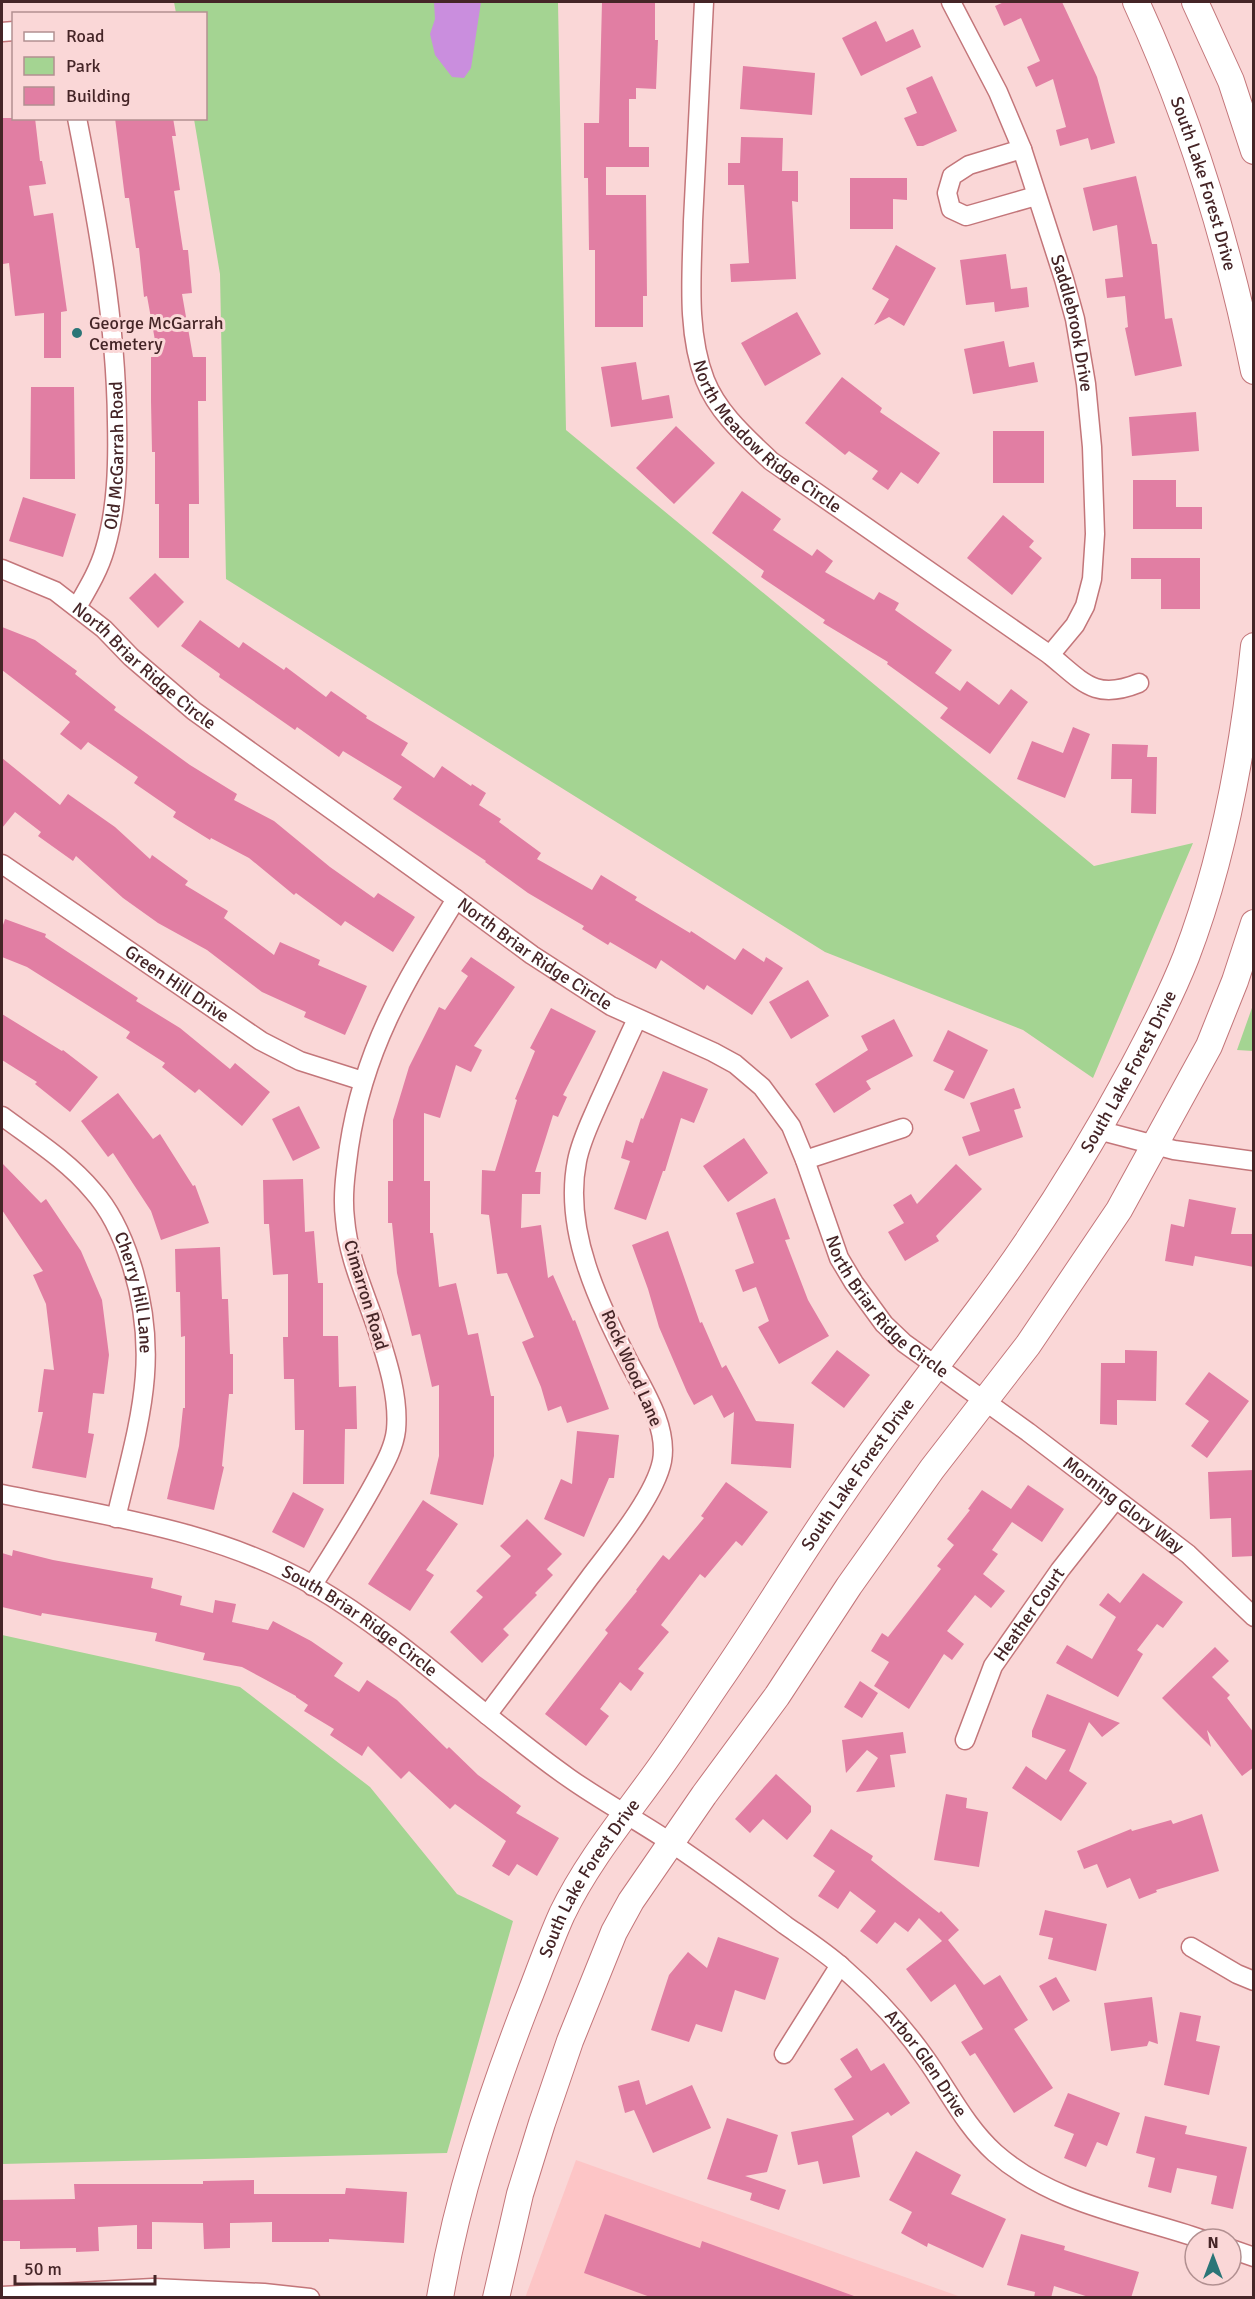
<svg xmlns="http://www.w3.org/2000/svg" width="1255" height="2299" font-family="Signika,sans-serif">
<style>
.built{fill:#fdc5c6}
.green{fill:#a4d492}
.water{fill:#ca8ede}
.building{fill:#e17ea3}
.lines{fill:none;stroke-linecap:round;stroke-linejoin:round}
.street-casing{stroke:#c3767a;stroke-width:21}
.secondary-casing{stroke:#c3767a;stroke-width:28}
.street{stroke:#fff;stroke-width:18}
.secondary{stroke:#fff;stroke-width:26}
.poi-dot{fill:#2b7577;stroke:#fad7d7;stroke-width:2}
.labels{text-anchor:middle;dominant-baseline:central;stroke-width:6;stroke-linejoin:round;paint-order:stroke}
.street-label{font-size:18px;fill:#452527;stroke:#fad7d7}
.poi-label{font-size:18px;fill:#452527;stroke:#fad7d7;text-anchor:start}
</style>
<rect width="100%" height="100%" fill="#fad7d7"/>
<path class="built" d="M576 2160 961 2297 525 2298Z"/>
<path class="green" d="M174 2H558L566 430 1094 866 1193 843 1093 1078 1023 1030 825 952 226 579 220 274 194 119 206 118V14L176 13Z
M1253 1005V1051L1237 1050Z
M2 1635 240 1687 370 1787 457 1894 513 1921 447 2153 2 2164Z"/>
<path class="water" d="M434 2H481L471 68 464 78 452 77 435 55 430 34 435 19Z"/>
<path class="building" d="M602 2H655V40H658L656 89 636 88V99H629V147H649V167H606V195H646L647 296H643V327H595V250H589L588 178H584V123H599Z
M1004 2H1062L1097 77 1115 143 1091 150 1088 138 1060 146 1056 130 1066 127 1053 79 1036 87 1027 67 1040 61 1021 18 1004 26 995 6Z
M876 21 886 42 913 29 921 47 861 76 842 38Z
M743 66 815 73 812 115 740 109Z
M932 76 957 131 923 146H917L904 118 917 113 906 88Z
M2 118H35L40 161H42L46 184 29 186 34 216 53 213 67 311 61 312V358H44V313L15 316 9 263 3 264 2 250Z
M115 118H173L176 136H172L180 190 174 191 183 250H188L192 293 182 294 193 357H206V401H198L199 504H189V558H159V504H155V452H152L151 401V357H158L147 296 144 297 139 248H136L129 198H125Z
M741 137 783 138 782 171H798V202L792 201 796 279 731 282 730 264 749 263 744 185H728V163H740Z
M1136 176 1152 244H1157L1165 319 1172 318 1182 366 1135 376 1125 328 1128 327 1125 296 1107 298 1105 279 1123 277 1117 225 1093 231 1083 188Z
M850 178H907V200L893 199V229H850Z
M896 245 936 268 904 326 889 317 874 325 889 299 872 289Z
M1006 254 1011 289 1027 287 1029 307 995 312 994 302 966 305 960 260Z
M797 312 821 354 765 386 741 343Z
M1004 341 1009 367 1034 362 1038 382 973 394 964 349Z
M636 362 642 400 669 395 673 418 611 427 601 367Z
M842 377 882 408 880 412 940 453 918 484 901 472 888 490 872 479 878 471 849 451 845 455 805 423Z
M31 387H74L75 479H30Z
M1196 412 1199 451 1132 456 1129 417Z
M676 426 715 463 674 504 636 468Z
M993 431H1044V483H993Z
M1133 480H1176V507H1202V529H1133Z
M742 491 781 519 773 530 812 556 817 549 833 561 825 572 874 600 879 592 899 603 895 610 952 650 935 673 960 691 967 681 999 705 1011 689 1028 702 990 754 940 718 948 708 887 664 888 662 823 623 825 620 761 577 764 571 712 533Z
M23 497 76 514 63 557 9 541Z
M1003 515 1034 541 1029 547 1042 558 1012 595 967 558Z
M1131 558H1200V609H1161V579H1131Z
M155 573 184 602 158 628 129 598Z
M200 620 239 648 243 642 284 670 286 667 326 697 331 691 367 716 366 718 408 743 401 755 434 778 442 766 471 786 472 784 486 793 479 805 501 819 499 822 541 853 537 859 592 890 601 875 637 897 635 900 690 933 691 931 735 960 743 948 764 962 766 957 783 968 752 1015 707 985 704 990 661 960 656 969 610 942 608 945 582 929 584 926 528 893 485 862 486 861 393 799 402 787 343 751 339 757 297 727 295 730 219 677 220 674 181 646Z
M2 627 35 640 77 671 75 674 116 707 114 710 190 765 237 794 234 800 274 821 330 867 374 898 378 893 415 917 393 952 345 921 341 926 296 893 294 895 249 858 211 838 210 840 173 817 176 812 134 783 138 777 88 742 81 750 60 734 70 722 2 670Z
M1073 727 1090 734 1065 798 1017 779 1032 741 1063 753Z
M1112 744 1148 745 1147 757H1157L1156 814 1131 813 1132 779H1111Z
M2 758 60 805 68 794 115 827 150 859 152 855 188 881 185 885 228 911 224 918 274 955 280 942 320 960 318 965 367 986 345 1035 304 1017 306 1012 262 992 207 950 158 923 123 898 76 856 73 861 38 836 41 832 15 812 2 828Z
M5 919 46 934 45 937 138 998 136 1001 180 1028 230 1069 235 1063 270 1092 242 1126 199 1089 195 1093 162 1067 165 1063 126 1038 130 1032 27 967 2 957V928Z
M471 957 515 987 474 1046 482 1050 471 1072 456 1065 440 1118 424 1113V1181H430V1233H433L439 1287 456 1283 468 1335 478 1333 491 1396H494V1456L483 1505 430 1494 439 1456V1385L432 1387 420 1334 412 1336 397 1273 392 1223H388V1181H393V1120L409 1067 439 1007 445 1010 468 976 461 971Z
M808 980 829 1016 791 1039 769 1002Z
M551 1008 596 1031 563 1095 567 1097 558 1117 553 1115 535 1172H541L540 1194H522L521 1228 541 1225 548 1278 553 1275 573 1321 575 1320 609 1409 567 1423 561 1406 548 1411 541 1387 522 1342 534 1337 507 1273 497 1274 489 1215 481 1214 482 1170 495 1171 517 1100 515 1099 535 1051 530 1048Z
M2 1014 62 1051 63 1050 98 1077 70 1112 35 1084 37 1082 2 1060Z
M894 1019 913 1056 866 1081 871 1089 834 1113 815 1084 868 1050 861 1036Z
M948 1030 988 1050 964 1099 944 1090 954 1071 933 1061Z
M663 1071 708 1089 694 1123 681 1118 665 1171H663L646 1220 614 1209 630 1161 621 1158 626 1140 633 1143 641 1118 643 1119Z
M1014 1088 1021 1108 1014 1110 1023 1137 969 1156 962 1137 980 1131 970 1103Z
M118 1093 153 1139 160 1134 193 1186 195 1185 209 1223 161 1240 151 1211 113 1153 108 1157 81 1121Z
M299 1106 320 1148 293 1161 272 1119Z
M744 1138 768 1173 728 1202 703 1166Z
M2 1163 41 1203 46 1199 81 1251 102 1300 109 1355 104 1394 93 1393 88 1433 94 1434 86 1478 32 1468 43 1412H38L44 1369 54 1370 46 1304 33 1275 43 1271 2 1210Z
M956 1164 982 1189 936 1236 939 1241 905 1261 888 1232 904 1223 893 1205 911 1194 917 1204Z
M303 1179 305 1232 314 1231 318 1283H323V1336H338L339 1387 356 1386 357 1429H345L344 1484H303L304 1430H295L294 1379H284L283 1337H288V1274L273 1275 269 1224H264L263 1180Z
M775 1198 790 1239 785 1240 808 1300 829 1336 779 1364 758 1327 769 1321 756 1287 743 1292 735 1270 754 1263 736 1213Z
M1189 1199 1236 1208 1231 1234H1254V1267L1195 1256 1193 1266 1165 1261 1171 1224 1184 1227Z
M668 1231 700 1323 702 1322 722 1368 726 1365 756 1421 794 1424 791 1468 731 1464 734 1412 724 1418 712 1395 694 1405 687 1392 659 1327 648 1289 632 1245Z
M220 1247 222 1299H228L230 1354H233V1394H229L222 1466 224 1467 214 1510 167 1499 179 1446 183 1408H185V1336L181 1337 180 1292H176L175 1249Z
M837 1350 870 1375 844 1408 811 1383Z
M1125 1350 1157 1351 1156 1401 1117 1400V1425L1100 1424 1101 1363H1125Z
M1209 1372 1249 1401 1207 1458 1191 1446 1209 1421 1185 1404Z
M577 1431 619 1435 614 1478H609L584 1537 544 1519 561 1479 572 1484Z
M1254 1470V1556L1232 1557 1231 1518 1210 1519 1208 1472Z
M726 1482 768 1512 742 1546 736 1541 705 1578 700 1574 661 1625 669 1632 638 1669 644 1673 631 1691 620 1682 600 1709 609 1716 586 1746 545 1714 608 1633 605 1630 637 1591 636 1590 663 1555 669 1560 704 1518 701 1516Z
M1028 1485 1064 1509 1042 1542 1012 1522 992 1550 998 1554 983 1574 1005 1591 991 1608 975 1595 947 1631 964 1644 952 1660 944 1654 909 1709 874 1686 889 1662 871 1651 882 1633 888 1637 941 1569 937 1566 954 1545 947 1539 970 1510 968 1509 982 1490 1011 1509Z
M293 1492 324 1509 304 1548 272 1532Z
M423 1500 458 1524 426 1570 434 1575 410 1611 368 1584Z
M527 1519 562 1554 547 1569 553 1575 535 1593 537 1595 503 1629 509 1635 482 1663 450 1632 483 1597 476 1591 511 1556 500 1546Z
M13 1550 53 1560 153 1578 151 1588 182 1596 180 1605 213 1613 215 1600 236 1604 232 1622 268 1630 273 1621 311 1641 343 1663 334 1676 359 1692 367 1680 397 1700 447 1749 449 1747 478 1775 521 1806 516 1813 559 1838 537 1876 517 1864 509 1876 492 1866 506 1841 455 1804 450 1809 409 1771 401 1779 368 1746 362 1756 330 1735 334 1729 304 1711 308 1705 296 1697V1696L242 1667 203 1660 205 1653 155 1641 157 1633 42 1613 41 1616 2 1607V1553L12 1556Z
M1143 1573 1183 1602 1163 1628 1157 1624 1137 1650 1143 1654 1118 1697 1056 1663 1067 1645 1092 1659 1116 1617 1099 1605 1108 1593 1120 1603Z
M1215 1647 1229 1661 1212 1677 1230 1695 1227 1698 1254 1733V1767L1242 1776 1207 1730 1211 1747 1162 1698Z
M860 1681 878 1693 862 1718 844 1707Z
M1047 1694 1120 1723 1102 1737 1089 1722 1069 1771 1087 1783 1061 1821 1012 1788 1026 1766 1046 1780 1066 1750 1032 1737V1731Z
M903 1732 906 1753 890 1755 895 1787 856 1792 878 1758 867 1750 846 1773 842 1740Z
M776 1774 811 1806V1812L787 1840 763 1819 750 1833 735 1819Z
M946 1794 967 1798 966 1808 988 1812 979 1867 934 1860Z
M1202 1814 1219 1871 1156 1890 1157 1892 1139 1899 1130 1878 1107 1888 1097 1864 1084 1869 1077 1851 1131 1829 1132 1831 1171 1820 1173 1824Z
M831 1829 873 1856 871 1860 939 1913 941 1911 959 1930 948 1940 984 1985 1000 1975 1028 2020 1014 2029 1053 2088 1014 2113 975 2053 970 2056 961 2042 983 2029 955 1984 931 2002 906 1969 942 1941 919 1918 908 1932 895 1922 877 1944 860 1931 876 1911 850 1891 838 1909 818 1896 835 1871 813 1856Z
M1045 1910 1107 1924 1096 1971 1048 1959 1053 1938 1039 1935Z
M718 1937 779 1958 765 2000 735 1990 722 2032 696 2024 689 2042 651 2030 669 1975 688 1952 707 1968Z
M1056 1977 1070 2001 1053 2011 1039 1986Z
M1152 1997 1158 2044 1149 2041 1147 2046 1111 2051 1104 2003Z
M1180 2012 1201 2016 1196 2041 1220 2046 1209 2095 1164 2085Z
M857 2048 871 2071 884 2063 910 2103 891 2116 888 2112 852 2136 860 2177 823 2184 818 2161 798 2165 791 2132 854 2120 834 2089 852 2077 840 2059Z
M639 2080 646 2105 692 2085 711 2128 653 2153 634 2110 625 2113 618 2086Z
M1068 2093 1120 2113 1107 2146 1097 2142 1086 2167 1064 2158 1074 2134 1054 2126Z
M1145 2116 1187 2126 1185 2134 1247 2147 1233 2209 1211 2204 1217 2176 1177 2168 1171 2193 1148 2187 1155 2158 1136 2153Z
M727 2118 778 2135 767 2172 745 2176 786 2190 779 2210 750 2200 752 2193 707 2179Z
M916 2151 961 2175 951 2194 1006 2219 983 2268 928 2243 927 2247 901 2233 912 2212 889 2200Z
M254 2180V2194H345L346 2188 407 2192 404 2243 329 2239V2242H272V2222L230 2223V2248L204 2249 203 2223 152 2222V2249H137V2225L98 2227 99 2251 76 2252V2248L20 2249V2241H2V2200L75 2199 74 2184H203V2181Z
M605 2214 700 2248 702 2241 854 2296 853 2298H653L584 2273Z
M1021 2234 1065 2246 1064 2250 1139 2272 1131 2298H1092L1054 2286 1051 2298H1034L1035 2292 1007 2285Z"/>
<g class="lines">
<g class="street-casing">
<g id="street">
<path id="s1" d="M704 2C700 75 696 148 693 221 692 273 686 331 705 380 718 413 746 437 771 461L1050 655C1083 682 1095 701 1139 683"/>
<path id="s2" d="M951 2 998 92 1022 149 1064 279 1075 319 1086 384 1092 447 1095 534 1092 579 1085 606 1075 625 1050 655"/>
<path d="M2 32 14 31"/>
<path d="M1022 149 969 165 952 176 947 193 951 209 966 216 1036 196"/>
<path id="s3" d="M2 569 55 591 104 629 131 657 194 711 456 899 532 955 611 1006 713 1052 735 1064 762 1087 791 1126 805 1160 839 1258 854 1283 884 1324 904 1343 1028 1432 1188 1554 1254 1617"/>
<path id="s4" d="M77 607C88 588 99 570 105 549 117 509 118 464 117 422 116 320 97 219 77 118"/>
<path id="s5" d="M2 864 261 1041 300 1061 363 1081"/>
<path id="s6" d="M2 1116C33 1139 68 1161 93 1191 111 1211 123 1238 131 1263 162 1359 138 1425 116 1518"/>
<path d="M1098 1130 1174 1150 1254 1161"/>
<path d="M805 1160 903 1128"/>
<path id="s7" d="M2 1494C107 1516 219 1531 314 1586 406 1640 482 1717 569 1778 603 1802 639 1821 673 1844 711 1870 748 1897 785 1925 805 1939 825 1952 843 1968 874 1995 903 2026 926 2059 948 2090 966 2127 995 2153 1053 2204 1130 2215 1201 2239"/>
<path d="M312 1586C334 1551 356 1517 376 1480 384 1465 394 1448 396 1430 399 1398 388 1363 378 1332 366 1295 348 1258 345 1219 342 1195 346 1170 349 1147 364 1047 405 982 456 899"/>
<path d="M487 1715C522 1669 556 1623 590 1577 612 1548 655 1496 662 1461 668 1428 645 1392 630 1364 599 1303 563 1231 577 1161 581 1140 591 1121 599 1102 612 1074 624 1046 637 1019"/>
<path id="s8" d="M965 1740 993 1666 1060 1570 1115 1500"/>
<path d="M1191 1947 1237 1974 1254 1981"/>
<path d="M784 2054 840 1965"/>
<path d="M1231 2249 1254 2257"/>
<path d="M2 2296 153 2288 264 2293 310 2298"/>
</g>
</g>
<g class="secondary-casing">
<g id="secondary">
<path id="s9" d="M1136 2C1190 119 1228 244 1254 371"/>
<path d="M1195 2 1231 81 1254 151"/>
<path id="s10" d="M440 2298C457 2198 488 2104 524 2010 537 1978 548 1945 562 1914 588 1860 627 1814 661 1766 681 1738 700 1709 719 1681 762 1619 800 1554 843 1493 885 1431 932 1372 977 1312 1035 1235 1087 1152 1133 1067 1152 1031 1171 995 1186 957 1224 858 1243 752 1254 646"/>
<path d="M496 2298 520 2194 542 2123 570 2041 614 1932 631 1901 704 1795 777 1696 849 1586 932 1469 1028 1345 1119 1210 1209 1046 1235 981 1254 923"/>
</g>
</g>
<use href="#street" class="street"/>
<use href="#secondary" class="secondary"/>
</g>
<circle class="poi-dot" cx="77" cy="333" r="6"/>
<g class="labels">
<g class="street-label">
<text stroke="none"><textPath href="#s9" startOffset="194">South Lake Forest Drive</textPath></text>
<text stroke="none"><textPath href="#s2" startOffset="345">Saddlebrook Drive</textPath></text>
<text stroke="none"><textPath href="#s1" startOffset="464">North Meadow Ridge Circle</textPath></text>
<text stroke="none"><textPath href="#s4" startOffset="159">Old McGarrah Road</textPath></text>
<text stroke="none"><textPath href="#s3" startOffset="174">North Briar Ridge Circle</textPath></text>
<text stroke="none"><textPath href="#s3" startOffset="660">North Briar Ridge Circle</textPath></text>
<text stroke="none"><textPath href="#s5" startOffset="212">Green Hill Drive</textPath></text>
<text stroke="none"><textPath href="#s10" startOffset="1420">South Lake Forest Drive</textPath></text>
<text stroke="none"><textPath href="#s6" startOffset="230">Cherry Hill Lane</textPath></text>
<text transform="translate(366 1295) rotate(73)">Cimarron Road</text>
<text stroke="none"><textPath href="#s3" startOffset="1182">North Briar Ridge Circle</textPath></text>
<text transform="translate(632 1368) rotate(66)">Rock Wood Lane</text>
<text stroke="none"><textPath href="#s10" startOffset="934">South Lake Forest Drive</textPath></text>
<text stroke="none"><textPath href="#s3" startOffset="1494">Morning Glory Way</textPath></text>
<text stroke="none"><textPath href="#s8" startOffset="142">Heather Court</textPath></text>
<text stroke="none"><textPath href="#s7" startOffset="384">South Briar Ridge Circle</textPath></text>
<text stroke="none"><textPath href="#s10" startOffset="448">South Lake Forest Drive</textPath></text>
<text stroke="none"><textPath href="#s7" startOffset="1107">Arbor Glen Drive</textPath></text>
</g>
<g class="poi-label">
<text x="89" y="323">George McGarrah<tspan x="89" dy="21">Cemetery</tspan></text>
</g>
</g>
<rect width="1255" height="2299" fill="none" stroke="#452527" stroke-width="6"/>
<rect x="12" y="12" width="195" height="108" fill="#fad7d7" stroke="#b29091" stroke-width="1.5"/>
<rect x="24" y="32" width="30" height="9" fill="#ffffff" stroke="#b29091" stroke-width="1.5"/>
<text x="66" y="42" font-size="18" fill="#452527">Road</text>
<rect x="24" y="57" width="30" height="18" fill="#a4d492" stroke="#b29091" stroke-width="1.5"/>
<text x="66" y="72" font-size="18" fill="#452527">Park</text>
<rect x="24" y="87" width="30" height="18" fill="#e17ea3" stroke="#b29091" stroke-width="1.5"/>
<text x="66" y="102" font-size="18" fill="#452527">Building</text>
<g transform="translate(1213 2257)"><circle r="28" fill="#fad7d7" stroke="#b29091" stroke-width="1.5"/>
<path d="M0-4.5L10 22L0 15L-10 22Z" fill="#2b7577"/>
<text y="-9" font-size="16" font-weight="bold" text-anchor="middle" fill="#452527">N</text>
</g>
<path d="M15 2275v9h140v-9" fill="none" stroke="#452527" stroke-width="3"/>
<text x="24" y="2275" font-size="18" fill="#452527" stroke="#fad7d7" stroke-width="4.5" paint-order="stroke">50 m</text>
</svg>
